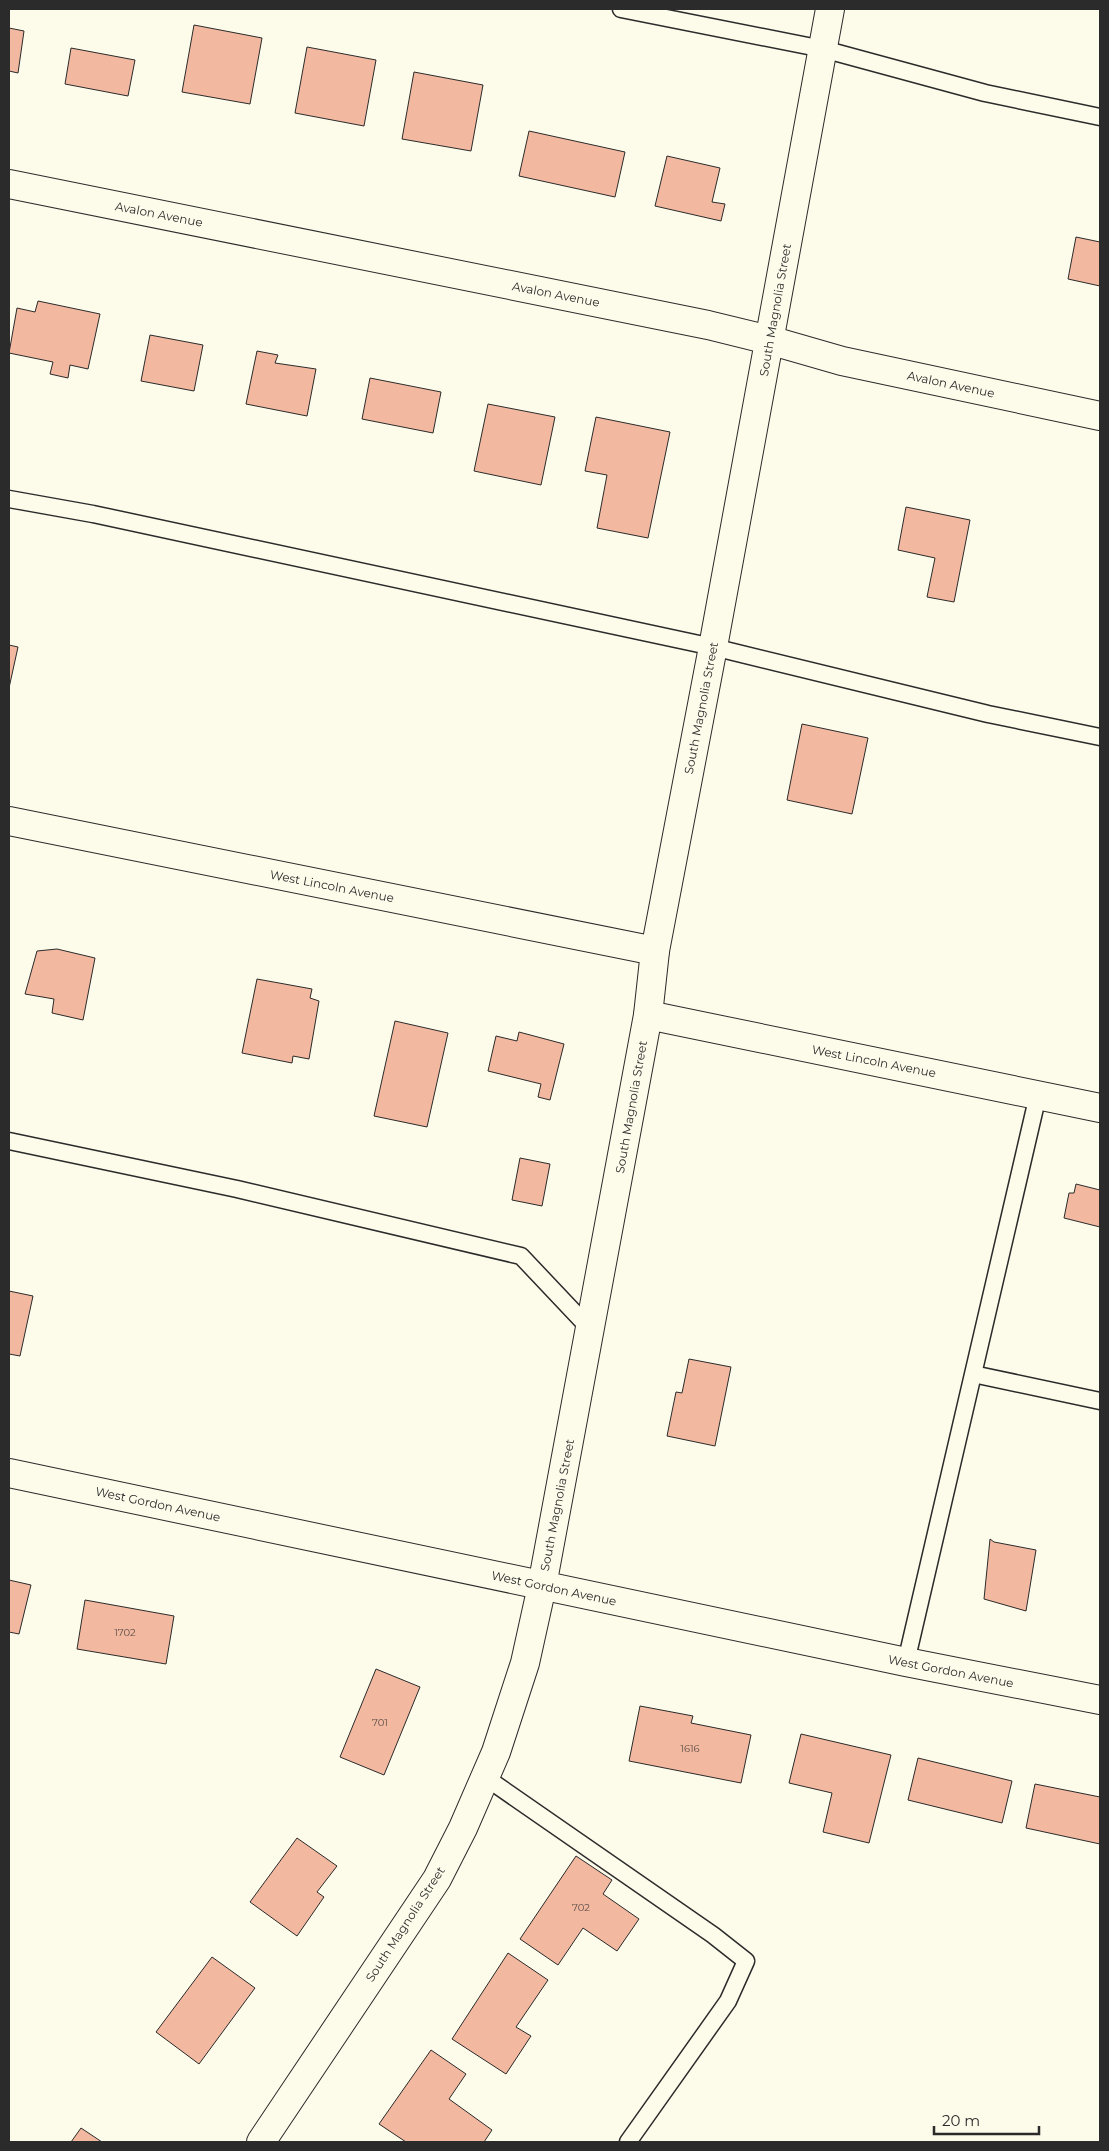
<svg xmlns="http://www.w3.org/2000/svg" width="1109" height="2151" font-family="Montserrat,sans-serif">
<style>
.building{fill:#f2b8a0;stroke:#2b2b2b}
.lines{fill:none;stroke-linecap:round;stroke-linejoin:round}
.lane-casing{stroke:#2b2b2b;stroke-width:19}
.street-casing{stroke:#2b2b2b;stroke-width:30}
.secondary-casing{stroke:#2b2b2b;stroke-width:30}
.lane{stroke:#fdfbea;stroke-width:16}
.street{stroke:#fdfbea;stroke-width:28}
.secondary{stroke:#fdfbea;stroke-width:28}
.labels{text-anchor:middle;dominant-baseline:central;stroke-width:4;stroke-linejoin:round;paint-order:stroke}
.number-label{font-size:10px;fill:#5d4e48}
.street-label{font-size:12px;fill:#2b2b2b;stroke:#fdfbea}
</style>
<rect width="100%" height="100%" fill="#fdfbea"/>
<path class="building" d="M194 25 262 38 250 104 182 92Z
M9 28 24 31 18 73 9 71Z
M307 47 376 60 364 126 295 113Z
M71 48 135 60 128 96 65 84Z
M414 72 483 85 471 151 402 139Z
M529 131 625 152 615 197 519 176Z
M667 156 720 168 712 202 725 204 721 221 655 206Z
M1076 237 1100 242V286L1068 279Z
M38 301 100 314 88 369 70 365 68 378 50 374 53 362 9 353 17 308 35 312Z
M150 335 203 345 194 391 141 381Z
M257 351 278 355 275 363 316 369 307 416 246 404Z
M370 378 441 392 433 433 362 419Z
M488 404 555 417 541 485 474 471Z
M596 417 670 432 648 538 597 528 607 475 585 471Z
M906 507 970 520 954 602 927 597 935 558 898 550Z
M9 645 18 647 9 688Z
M802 724 868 738 852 814 787 800Z
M57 949 95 958 83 1020 52 1013 54 999 25 994 37 951Z
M257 979 312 989 310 998 319 1001 309 1059 293 1056 292 1063 242 1053Z
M395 1021 448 1033 427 1127 374 1116Z
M519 1032 564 1044 550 1100 538 1097 541 1084 488 1071 496 1036 517 1041Z
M520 1158 550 1164 542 1206 512 1200Z
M1076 1184 1100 1190V1227L1064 1218 1069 1193H1074Z
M9 1291 33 1296 20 1356 9 1354Z
M689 1359 731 1367 715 1446 667 1436 676 1392 682 1393Z
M990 1539 994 1542 1036 1550 1026 1611 984 1599Z
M9 1580 31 1585 19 1634 9 1632Z
M85 1600 174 1616 166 1664 77 1649Z
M376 1669 420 1687 384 1775 340 1757Z
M640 1706 693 1716 691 1723 751 1735 741 1783 629 1761Z
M801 1734 891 1755 869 1843 823 1832 832 1793 789 1783Z
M918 1758 1012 1781 1002 1823 908 1800Z
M1035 1784 1100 1797V1844L1026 1828Z
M297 1838 337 1866 317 1892 324 1897 297 1936 250 1902Z
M576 1856 612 1880 603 1894 639 1919 617 1951 583 1928 558 1965 520 1939Z
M508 1953 548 1980 516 2027 531 2036 506 2074 452 2039Z
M212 1957 255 1988 199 2064 156 2032Z
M431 2050 466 2074 449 2099 492 2130 484 2142H406L379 2124Z
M81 2128 102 2142H71Z"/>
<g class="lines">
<g class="lane-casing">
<path id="lane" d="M621 9 823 49 985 93 1100 117
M9 499 93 514 713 647 988 714 1100 737
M9 1141 237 1189 521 1256 590 1329
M973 1374 1100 1401
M906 1662 1038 1095
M485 1777 713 1935 746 1961 728 2001 628 2142"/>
</g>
<g class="street-casing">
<path id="street" d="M9 184 708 325 769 340 842 361 1100 416
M9 821 655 951
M648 1015 1100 1108
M261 2142 437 1879 463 1828 496 1752 525 1663 542 1586"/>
</g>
<g class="secondary-casing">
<path id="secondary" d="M9 1473 906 1662 1100 1700
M542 1586 648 1015 655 951 713 647 830 9"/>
</g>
<use href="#lane" class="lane"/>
<use href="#street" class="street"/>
<use href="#secondary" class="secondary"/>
</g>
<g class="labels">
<g class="number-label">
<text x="125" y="1632">1702</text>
<text x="380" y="1722">701</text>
<text x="690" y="1748">1616</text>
<text x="581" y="1907">702</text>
</g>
<g class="street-label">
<text transform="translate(159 214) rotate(11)">Avalon Avenue</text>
<text transform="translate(556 294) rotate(11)">Avalon Avenue</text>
<text transform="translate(775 310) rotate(-80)">South Magnolia Street</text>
<text transform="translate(951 384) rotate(12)">Avalon Avenue</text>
<text transform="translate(701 708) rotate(-79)">South Magnolia Street</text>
<text transform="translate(332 886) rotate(11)">West Lincoln Avenue</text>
<text transform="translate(874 1061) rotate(11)">West Lincoln Avenue</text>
<text transform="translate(631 1107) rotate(-80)">South Magnolia Street</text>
<text transform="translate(158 1504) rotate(12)">West Gordon Avenue</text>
<text transform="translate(557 1505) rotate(-79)">South Magnolia Street</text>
<text transform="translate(554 1588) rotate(12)">West Gordon Avenue</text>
<text transform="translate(951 1671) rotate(11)">West Gordon Avenue</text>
<text transform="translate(405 1924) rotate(-57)">South Magnolia Street</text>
</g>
</g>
<rect width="1109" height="2151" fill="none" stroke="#2b2b2b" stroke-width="20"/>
<path d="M934 2126v8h105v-8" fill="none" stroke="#2b2b2b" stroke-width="2.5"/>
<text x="942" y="2126" font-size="15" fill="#2b2b2b" stroke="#fdfbea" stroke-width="4" paint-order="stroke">20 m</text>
</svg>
